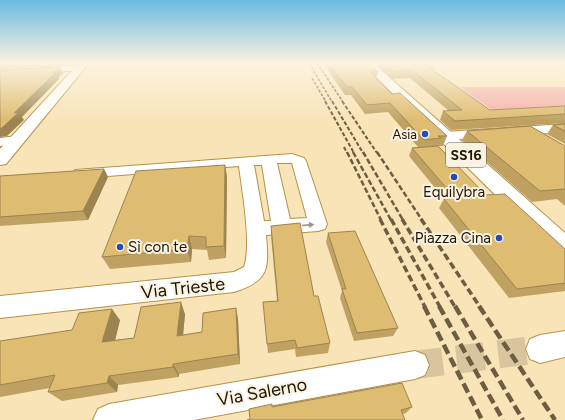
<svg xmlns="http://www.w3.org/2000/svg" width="565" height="420" font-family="Figtree,sans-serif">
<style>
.green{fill:#f5b0aa}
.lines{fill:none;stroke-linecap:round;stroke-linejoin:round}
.street-tunnel{stroke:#d8c59d;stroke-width:28;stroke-dasharray:28 14;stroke-linecap:butt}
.street-casing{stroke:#b49248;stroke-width:2}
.secondary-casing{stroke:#b49248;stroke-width:2}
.primary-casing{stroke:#b49248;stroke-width:2}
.street{fill:#fff;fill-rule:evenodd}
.secondary{fill:#fff;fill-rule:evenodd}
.primary{fill:#fff;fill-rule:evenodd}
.rail-far4{stroke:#6c5d41;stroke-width:1.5;stroke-dasharray:3 1.5;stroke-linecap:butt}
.rail-far3{stroke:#6c5d41;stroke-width:2;stroke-dasharray:4 2;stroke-linecap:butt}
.rail-far2{stroke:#6c5d41;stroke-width:2.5;stroke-dasharray:5.5 2.5;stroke-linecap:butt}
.rail-far1{stroke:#6c5d41;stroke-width:3.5;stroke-dasharray:7 3.5;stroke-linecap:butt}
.rail{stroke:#6c5d41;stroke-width:4.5;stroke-dasharray:10 4.5;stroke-linecap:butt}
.wall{fill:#bfa261}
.shaded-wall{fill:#9b844f}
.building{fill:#debc71;stroke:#9b844f}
.oneway{fill:#9b968d}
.poi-dot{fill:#254bba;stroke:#faf3e4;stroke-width:1.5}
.labels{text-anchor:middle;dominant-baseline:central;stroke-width:4;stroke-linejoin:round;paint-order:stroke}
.far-poi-label{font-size:13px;fill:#201501;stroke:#faf3e4;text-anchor:end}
.shield{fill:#faf3e4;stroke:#615845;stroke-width:1}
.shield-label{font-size:14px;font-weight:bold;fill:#201501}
.poi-label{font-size:15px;fill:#201501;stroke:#faf3e4}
.near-street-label{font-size:18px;fill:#201501;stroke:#faf3e4}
</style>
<rect width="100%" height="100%" fill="#f9e4b8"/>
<path class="green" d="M459 87H565V110L495 112Z"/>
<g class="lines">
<path class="street-tunnel" d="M415 365 540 349"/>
<g class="street-casing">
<path id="street" d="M79 65 83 68 82 70 0 75V69Z
M565 124V132L445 140 440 139 438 136 440 133 445 132Z
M18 136 23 137 25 140 23 143 0 146V138Z
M292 154 304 158 306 161 327 224 325 229 318 231 266 235C269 269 269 281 234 292L0 318V296L234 272 244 267C252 245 242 190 239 166L81 178 75 176 73 173 75 170ZM277 163H292L307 218 290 219ZM254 165H262L271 221H264Z
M565 331V357L540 363 530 359 526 349 530 339 540 335Z
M415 351 425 355 429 365 425 375 415 379 194 420H93L98 409 109 404Z"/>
</g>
<g class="secondary-casing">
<path id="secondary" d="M79 63H89L6 164 0 165V149Z"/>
</g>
<g class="primary-casing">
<path id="primary" d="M362 63H373L565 233V258L556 255Z"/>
</g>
<use href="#street" class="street"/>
<use href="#secondary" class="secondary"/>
<use href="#primary" class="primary"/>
<path class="rail-far4" d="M309 63 332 102
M317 63 343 102
M312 78 326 102"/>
<path class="rail-far3" d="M325 101 354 153
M332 101 363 153
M342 101 377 153
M344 147 347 153"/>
<path class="rail-far2" d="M347 152 381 220
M353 152 391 220
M363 152 403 220
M377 152 422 220"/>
<path class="rail-far1" d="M380 219 425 307
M391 219 440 307
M402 219 455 307
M421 219 480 307"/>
<path class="rail" d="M424 306 482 420
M439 306 503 420
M455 306 523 420
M479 306 555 420"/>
</g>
<path class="wall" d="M0 63H75L73 64 0 68Z
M323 63H368L378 72 376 79 392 94 447 136 443 146H438L486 195 565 249V291L509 298 439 208 444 199 409 156 412 148 418 147 388 112 365 114 351 95H345Z
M375 63H424L433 68 432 70 490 110 565 106V123L451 130 440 120 443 111H449L410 78 393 79Z
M565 124V144L547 134 553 125Z
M467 131 565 146V206L557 199 532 202 462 140Z
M225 165 227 177 226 258 209 260 207 250 192 249 191 262 110 269 102 257Z
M104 169 108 177 88 220 0 226V176Z
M271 226 314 296 330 343 328 353 296 357 295 349 268 353 264 313 277 301 271 236Z
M328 233 398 328 393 336 354 341 340 298 342 291 326 242Z
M236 308 238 319 240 364 179 374V377L118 385 117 392 62 401 48 392 50 388 0 397V341L72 330 120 320 115 340 134 338 185 314 183 335 202 332Z
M272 407H412L406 413 403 414 250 419Z"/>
<path class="shaded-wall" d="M60 67 63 73 59 77V79L22 117 24 120 7 136 0 137V128L53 73Z
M225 165 227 177 226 258 224 246Z
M104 169 108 177 88 220 83 211Z
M189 236 192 249 191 262 187 249Z
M181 302 185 314 182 347 177 336Z
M236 308 238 319 240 364 238 354Z
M112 309 120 320 112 353 102 342Z
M173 364 179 374V377L173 367Z
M109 376 118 385 117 392 107 383Z"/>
<path class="building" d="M328 63H368L378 72H370L392 94 400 93 447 136H438L441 138 424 140 390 103 367 105 352 87H347Z
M385 63H424L433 68H430L490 110 565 106V114L455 121 443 111 462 110 412 70 395 71Z
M60 67 53 73 56 72 14 113 19 112 2 128H0V70Z
M565 124V131L553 125Z
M530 126 565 146V189L540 191 467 131Z
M438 146 486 195 505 194 565 249V283L517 289 444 199 455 198 412 148Z
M225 165 224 246 206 247V237L189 236 187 249 102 257 136 171Z
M104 169 83 211 0 217V176Z
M300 223 314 296H318L330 343 297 348 295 340 267 344 263 302 278 301 271 226Z
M355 231 398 328 357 333 342 289H346L328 233Z
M181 302 177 336 202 332 203 313 236 308 238 354 173 364V367L109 376 107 383 48 392 55 375 0 385V341L72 330 79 313 112 309 102 342 134 338 141 307Z
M402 383 412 407 401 410 405 420H247L250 419 249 409 272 404V407Z"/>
<defs><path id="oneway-solid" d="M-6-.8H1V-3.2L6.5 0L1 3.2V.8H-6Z"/></defs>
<use class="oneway" href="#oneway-solid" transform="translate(308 225) rotate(-5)"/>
<linearGradient id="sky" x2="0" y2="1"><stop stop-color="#69bbdf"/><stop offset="0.52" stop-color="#fcf3df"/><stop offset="1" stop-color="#fcf3df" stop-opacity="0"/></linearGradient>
<rect width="565" height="121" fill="url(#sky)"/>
<g class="poi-dot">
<circle cx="425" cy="134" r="4"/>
<circle cx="454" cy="177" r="4"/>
<circle cx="499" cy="238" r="4"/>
<circle cx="120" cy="247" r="4"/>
</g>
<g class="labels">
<g class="far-poi-label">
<text x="417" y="134">Asia</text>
</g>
<rect class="shield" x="446" y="143" width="40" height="24" rx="3"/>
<g class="shield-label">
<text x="466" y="155">SS16</text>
</g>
<g class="poi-label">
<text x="454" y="192">Equilybra</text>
<text x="491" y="238" text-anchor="end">Piazza Cina</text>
<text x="128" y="247" text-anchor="start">Sì con te</text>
</g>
<g class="near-street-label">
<text transform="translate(183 288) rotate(-6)">Via Trieste</text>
<text transform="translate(262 392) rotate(-10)">Via Salerno</text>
</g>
</g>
</svg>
